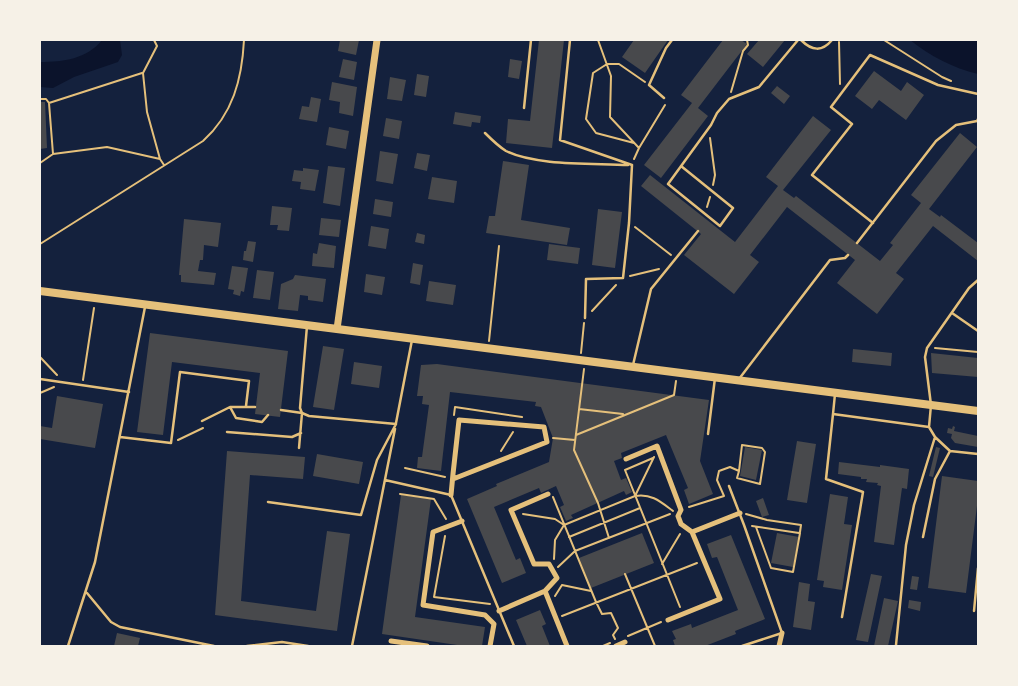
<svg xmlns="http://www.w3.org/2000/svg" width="1018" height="686" font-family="Roboto,sans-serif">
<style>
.water{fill:#0b132b}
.building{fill:#48494c}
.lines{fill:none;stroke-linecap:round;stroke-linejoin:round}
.path{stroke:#e5c07b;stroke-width:2}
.service{stroke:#e5c07b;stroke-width:2.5}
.minor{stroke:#e5c07b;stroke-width:5}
.tertiary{stroke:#e5c07b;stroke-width:7}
.secondary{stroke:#e5c07b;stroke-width:8}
</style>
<rect width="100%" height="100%" fill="#14213d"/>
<path class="water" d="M102 40H120L122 55 118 62 74 77 53 88 40 87V62C63 62 87 59 102 40Z
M910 40H978V74C953 68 930 56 910 40Z"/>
<path class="building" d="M340 40H359L356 55 338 51Z
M539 40H564L552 148 506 143 508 119 530 121Z
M634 40H668L645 73 622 57Z
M723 40H741L747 44 698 108 708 116 661 178 644 165 692 103 681 95Z
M759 40H785L763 67 747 54Z
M343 59 357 62 354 80 339 77Z
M510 59 522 61 519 79 508 77Z
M874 71 901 91 907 82 924 95 906 120 879 100 872 109 855 96Z
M417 74 429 76 426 97 414 95Z
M390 77 406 80 402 101 387 99Z
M332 82 357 87 353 116 339 113 340 102 329 100Z
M777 86 790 96 784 104 771 93Z
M311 97 321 99 317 122 299 119 302 106 309 107Z
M40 102H45L47 148 40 149Z
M455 112 481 116 480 123 472 122 471 127 453 124Z
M813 116 831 130 783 190 794 198 796 196 880 261 893 245 890 243 921 203 911 195 960 133 977 147 929 209 940 217 941 215 978 243V261L933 226 896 273 904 279 877 314 837 283 855 260 787 207 750 255 759 262 734 294 684 255 701 234 641 186 650 175 735 242 778 186 766 177Z
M386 118 402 121 399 139 383 136Z
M329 127 349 131 346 149 326 145Z
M380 151 398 154 393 184 376 181Z
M417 153 430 155 427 171 414 168Z
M503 161 529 165 521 220 570 228 567 245 486 233 489 216H495Z
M328 166 345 168 340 206 323 203Z
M303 168 319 170 315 191 300 189 301 182 292 181 294 170 303 171Z
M432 177 457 181 454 203 428 199Z
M375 199 393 202 391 217 373 214Z
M272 206 292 208 289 231 277 230 278 225H270Z
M598 209 622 212 615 268 592 265Z
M321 218 341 220 339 237 319 235Z
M184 219 221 223 218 247 204 245 203 260H200L198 271 216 273 214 285 181 282V275H179Z
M371 226 389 229 386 249 368 246Z
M417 233 425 235 424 244 415 242Z
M248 241 256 242 253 262 243 260 244 251H246Z
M319 243 336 246 334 268 312 266 313 253 317 254Z
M549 244 580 248 578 264 547 260Z
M413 263 423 265 420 285 410 283Z
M232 266 248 268 244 292 241 291 240 296 233 294 234 290 228 289Z
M257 270 274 272 270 300 253 298Z
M366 274 385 277 382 295 364 292Z
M295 275 326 279 323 302 308 300V296L300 295 298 311 278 309 281 284 293 279Z
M429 281 456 285 453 305 426 301Z
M150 333 288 351 280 417 255 414 260 373 172 362 163 435 137 432Z
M323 346 344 349 334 410 313 407Z
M853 349 892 353 891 366 852 362Z
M931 353 978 358V377L932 373Z
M354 362 382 366 379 388 351 384Z
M437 364 709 400 700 461 713 494 689 504 684 490 688 488 666 435 621 453 622 458 614 461 621 480 626 478 632 492 626 495 624 491 571 515 573 518 566 521 560 507 564 505 556 486 541 493 539 488 494 507 516 560 520 558 526 573 502 583 467 499 497 486 496 484 549 462 553 438 541 407 535 406 536 402 450 392 441 471 417 468 418 457H422L429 405 422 404 423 396H417L421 365Z
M57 396 103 404 95 448 40 439V426L52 428Z
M953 426 955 427 954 431 978 436V447L955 443 951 438 952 434 947 433 948 428 952 429Z
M797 441 816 444 807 503 787 500Z
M745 447 762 450 756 480 740 476Z
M936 447 940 448 933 477 929 476Z
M227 451 305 457 303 479 250 475 241 601 316 611 327 531 350 534 337 631 215 615Z
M317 454 363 462 359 484 313 476Z
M839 462 880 467V465L909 469 907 489 902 488 894 545 874 542 881 486 877 485 878 483 866 482 867 479H861V477L838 474Z
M942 476 978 481V498L966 593 928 588Z
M830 494 848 497 844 524 852 525 842 590 823 587 824 581 817 580Z
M401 495 431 499 415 617 485 627 482 646H464L382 634Z
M763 498 769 515 762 517 756 501Z
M642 533 654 563 591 588 579 558Z
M777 533 799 537 793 567 771 563Z
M731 535 765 619 735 631 736 634 705 646H675L673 640 676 639 672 631 691 624 692 628 738 610 717 557 712 558 707 544Z
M871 574 882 576 868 642 856 640Z
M912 576 919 577 917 590 910 589Z
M799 582 810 584 808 601 815 602 811 630 793 627Z
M884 598 898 601 888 646H874Z
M909 600 921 602 920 611 908 608Z
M540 610 546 624 542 626 550 646H527L516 620Z
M117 633 140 638 138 646H114Z"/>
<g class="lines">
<path class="path" d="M154 40 157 46 143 73 147 112 160 159 164 165
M598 40 611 76 610 117 639 148
M884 40 942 77 951 81
M839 42 840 84
M731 92 743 51 748 45 747 40
M40 99H46L49 103 53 154
M49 103 142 73
M710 138 715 175 713 185
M634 143 596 133 586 119 593 73 607 64H619L645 82
M634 159 639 148 665 105
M40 163 53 154 107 147 160 159
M707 207 710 197
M635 227 671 255
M40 244 203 141C233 114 242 79 244 40
M630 276 659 269
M592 311 616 285
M489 341 499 246
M935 348 978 352
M581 353 584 323
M40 357 57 375
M584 369 574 450 598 503 609 538
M83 380 94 308
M40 393 54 387
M579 409 623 414
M454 415 455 407 522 417
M576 435 674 395 676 381
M553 438 575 440
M178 440 203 428
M501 451 513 432
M654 457 635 496C651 493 661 502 673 511
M653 458 625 470 680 607
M405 468 445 477
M400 494 434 499 446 519
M553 497 596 602 602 614 611 613 618 628 613 635 615 639
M689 507 724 496 717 480 719 471 730 467 739 471 742 445 762 448 765 452 760 484 737 478 739 471
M523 514 555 519 564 525 555 540 554 559
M746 514 767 520 801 525 800 532 799 533 752 526
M564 525 635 496
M756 527 771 568 793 572 800 533
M445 536 434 597 490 604
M569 537 640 508
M662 564 680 534
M558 567 575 551 670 514
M625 574 655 646
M562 585 591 591
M555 596 562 585
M562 616 697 563
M628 636 661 622
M603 646 610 643"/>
<path class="service" d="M570 40 560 140 632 165
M801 40C812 51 822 52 832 40
M664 98 649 85 666 48 672 40
M524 108 531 40
M485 133C492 140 498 146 506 151 535 166 594 163 628 165
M681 166 733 208 720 226 668 184 711 125 717 113 729 99 759 87 798 40
M873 223 812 175 852 124 831 107 870 55 938 85 978 94
M857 243 936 141 956 125 977 121 978 119
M978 280 969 288 927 348 925 357 931 405 929 427 935 437 950 451 978 454
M952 313 978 331
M585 318 586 279 623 278 629 223 632 165
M633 365 651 289 698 231
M40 379 129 392
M739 379 830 260 845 258 848 255
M835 394 833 414 929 427
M230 407 236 418 262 422 268 415
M281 410 302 413 299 448
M833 414 826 479 863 492 842 617
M202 421 230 407H255
M396 423 412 340
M227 432 292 437 301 433
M708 434 715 378
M120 437 171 443 180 372 249 381 246 406
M385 480 451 495 514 646
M729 486 744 525 782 633 742 646
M268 502 361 515 377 460 396 424 309 416 302 413 300 408 307 326
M923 537 935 479 950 451
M87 593 111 622 120 627 214 646
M974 611 978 568
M896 645 906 545 914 505 935 437
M68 646 95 562 145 307
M247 646 282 642 308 646
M352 646 395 429"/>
<path class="minor" d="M626 459 657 446 681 510 678 516 681 524 692 532
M451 495 453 474 459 420 544 427 547 442 453 479
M462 521 433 532 423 605 485 615 494 624 490 646
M545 591 557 578 549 564H534L511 510 548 494
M499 611 545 591 567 646
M668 620 720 599 692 532 740 513
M391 641 427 646
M616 646 625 642
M779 646 782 633"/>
<path class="tertiary" d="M337 329 377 40"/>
<path class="secondary" d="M40 291 978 411"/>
</g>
<rect width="1018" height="686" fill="none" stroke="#f6f1e7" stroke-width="82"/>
</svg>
